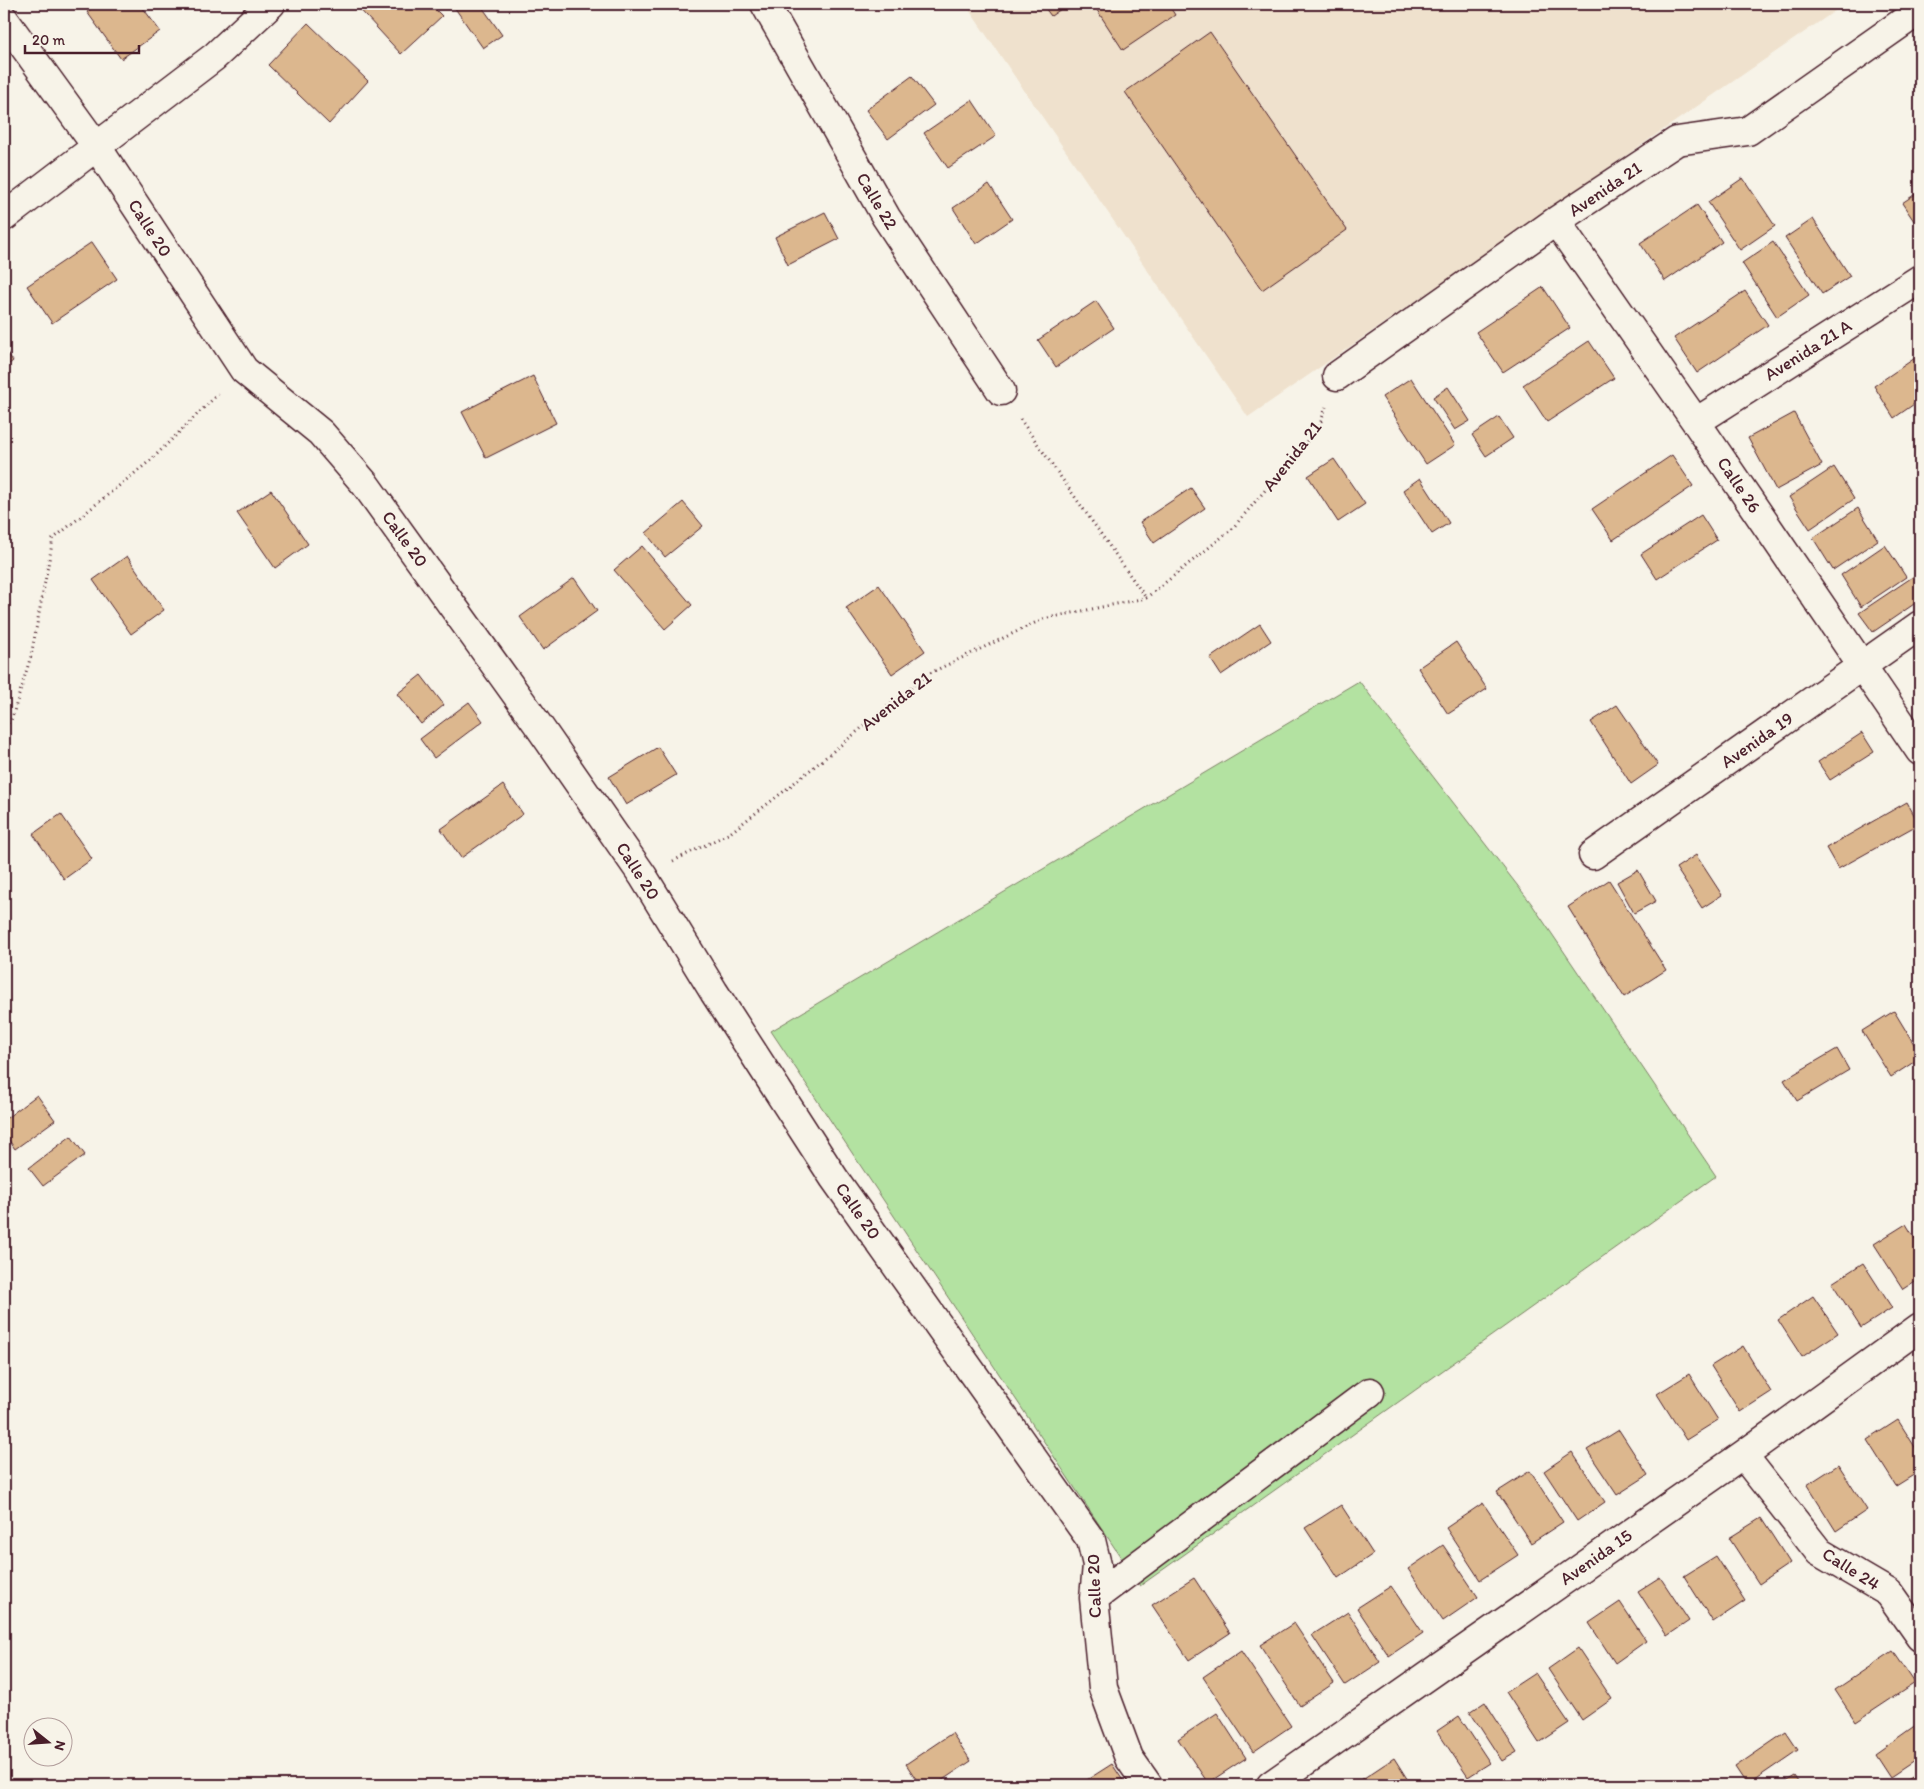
<svg xmlns="http://www.w3.org/2000/svg" width="1924" height="1789" font-family="Itim,sans-serif">
<style>
.built{fill:#efe1cd}
.green{fill:#b3e2a1;stroke:#7e8066}
.building{fill:#dcb78e;stroke:#4a1f2b}
.lines{fill:none;stroke-linecap:round;stroke-linejoin:round}
.minor-casing{stroke:#4a1f2b;stroke-width:31}
.path{stroke:#4a1f2b;stroke-width:3;stroke-dasharray:1 4;stroke-linecap:butt}
.minor{stroke:#f7f3e8;stroke-width:28}
.labels{text-anchor:middle;dominant-baseline:central;stroke-width:4.5;stroke-linejoin:round;paint-order:stroke}
.street-label{font-size:18px;fill:#4a1f2b;stroke:#f7f3e8}
</style>
<rect width="100%" height="100%" fill="#f7f3e8"/>
<filter id="ink" filterUnits="userSpaceOnUse"><feTurbulence type="fractalNoise" baseFrequency=".02" numOctaves="2"/><feDisplacementMap in="SourceGraphic" scale="10" xChannelSelector="R" yChannelSelector="G"/><feConvolveMatrix kernelMatrix="1 2 1 2 8 2 1 2 1" color-interpolation-filters="sRGB"/></filter>
<g filter="url(#ink)">
<path class="built" d="M965 4H1845L1248 417Z"/>
<path class="green" d="M1359 681 1531 903 1716 1176 1140 1586 771 1031Z"/>
<path class="building" d="M98 4H140L160 31 121 59 87 12Z
M355 4H430L442 16 401 54Z
M452 4H480L502 35 483 48Z
M1042 4H1068L1051 16Z
M1093 4H1168L1175 15 1123 50Z
M308 23 368 81 329 124 268 65Z
M1210 32 1347 230 1262 290 1125 92Z
M912 76 934 105 888 139 866 110Z
M972 100 996 136 948 168 924 133Z
M1743 178 1775 226 1740 250 1708 202Z
M989 184 1012 219 976 244 953 208Z
M1920 191V230L1902 203Z
M1697 205 1722 242 1665 281 1640 243Z
M825 212 839 239 788 265 775 237Z
M1813 219 1850 276 1822 294 1785 238Z
M92 242 117 279 52 323 27 286Z
M1773 242 1809 295 1777 317 1742 263Z
M1543 287 1570 328 1503 372 1476 332Z
M1745 291 1768 325 1697 373 1674 338Z
M1096 301 1114 328 1056 367 1038 340Z
M1589 341 1614 378 1547 422 1523 385Z
M4 348 13 361 4 368Z
M1918 356 1920 359V400L1894 418 1874 386Z
M533 376 556 423 486 458 462 412Z
M1411 378 1455 445 1426 464 1382 397Z
M1448 387 1470 421 1455 430 1433 397Z
M1794 413 1822 465 1776 490 1748 438Z
M1499 417 1513 438 1486 456 1472 435Z
M1672 455 1693 486 1613 540 1592 509Z
M1334 459 1365 504 1338 522 1308 476Z
M1834 467 1854 499 1810 529 1789 497Z
M1420 478 1449 523 1432 534 1403 490Z
M1191 488 1205 508 1154 543 1140 522Z
M271 490 308 544 275 568 237 513Z
M683 502 703 526 665 557 646 533Z
M1858 508 1878 540 1833 570 1813 538Z
M1701 515 1717 540 1657 579 1641 554Z
M1885 545 1906 577 1861 607 1841 575Z
M642 546 692 605 665 629 614 570Z
M127 556 164 610 131 634 93 580Z
M1920 572V600L1873 632 1859 613Z
M574 578 597 611 543 650 520 617Z
M879 585 925 651 892 674 846 608Z
M1260 624 1271 641 1221 675 1210 658Z
M1456 642 1487 689 1448 714 1418 668Z
M421 675 444 705 421 724 397 694Z
M1920 692V702L1915 695Z
M469 702 483 721 434 758 420 739Z
M1617 705 1658 765 1631 784 1591 722Z
M1862 733 1874 752 1830 780 1818 762Z
M658 747 676 775 626 805 609 777Z
M503 785 523 814 461 858 441 829Z
M1907 802 1919 824 1838 869 1826 848Z
M61 814 92 859 64 879 33 834Z
M1696 855 1722 895 1702 908 1676 868Z
M1638 870 1656 901 1634 913 1617 882Z
M1609 880 1666 970 1624 997 1568 907Z
M1894 1011 1920 1054V1058L1891 1077 1862 1031Z
M1837 1049 1849 1070 1797 1101 1784 1080Z
M4 1080 9 1087 4 1091Z
M37 1095 55 1120 15 1149 4 1133V1120Z
M71 1136 85 1155 43 1186 29 1168Z
M1906 1224 1920 1247V1278L1903 1289 1874 1244Z
M1863 1263 1892 1308 1861 1328 1832 1283Z
M1813 1296 1838 1333 1802 1357 1778 1320Z
M1743 1346 1771 1392 1740 1412 1711 1366Z
M1689 1374 1718 1420 1686 1440 1657 1394Z
M1898 1420 1920 1455V1471L1896 1486 1867 1440Z
M1619 1430 1648 1475 1617 1495 1587 1450Z
M1572 1452 1605 1502 1577 1521 1544 1471Z
M1838 1465 1867 1510 1836 1531 1807 1485Z
M1530 1471 1563 1522 1531 1543 1497 1492Z
M1483 1503 1518 1555 1480 1580 1446 1528Z
M1341 1505 1373 1554 1338 1578 1305 1528Z
M1761 1518 1790 1563 1759 1584 1729 1538Z
M1443 1545 1478 1597 1443 1621 1408 1569Z
M1716 1556 1745 1601 1713 1622 1684 1576Z
M1660 1577 1689 1621 1667 1636 1638 1591Z
M1194 1578 1230 1633 1189 1660 1152 1605Z
M1391 1586 1423 1633 1389 1656 1357 1608Z
M1620 1602 1646 1641 1615 1663 1589 1623Z
M1348 1612 1380 1662 1345 1685 1312 1635Z
M1294 1623 1334 1683 1300 1706 1260 1645Z
M1578 1648 1612 1699 1582 1720 1548 1669Z
M1241 1651 1291 1726 1253 1752 1203 1677Z
M1893 1651 1915 1683 1856 1722 1835 1690Z
M1535 1673 1569 1723 1539 1743 1506 1692Z
M1485 1702 1517 1752 1502 1761 1470 1712Z
M1217 1713 1246 1758 1208 1783 1178 1739Z
M1459 1716 1490 1763 1468 1777 1437 1731Z
M1920 1722V1757L1890 1777 1875 1754Z
M1786 1732 1798 1750 1747 1785 1735 1767Z
M952 1733 971 1761 935 1785H920L906 1764Z
M1394 1758 1411 1785H1365L1361 1780Z
M1112 1764 1126 1785H1079Z
M1920 1772V1785H1900Z
M1795 1776 1801 1785H1780Z"/>
<g class="lines">
<g class="minor-casing">
<path id="minor" d="M765 4 886 217 1001 391
M4 19 97 147 244 370 321 433 365 484 536 722 643 876 714 992 834 1178 1091 1540 1097 1565 1094 1598 1103 1688 1129 1758 1148 1785
M4 217 214 57 271 4
M1556 221 1696 422 1920 751
M1337 376 1556 221 1677 141 1748 131 1920 10
M1696 422 1920 279
M1593 855 1920 625
M1743 1455 1819 1552 1889 1593 1920 1637
M1094 1598 1370 1392
M1271 1785 1743 1455 1920 1327"/>
</g>
<path class="path" d="M1020 419 1146 598
M4 726 11 721 31 656 53 539 151 460 219 393
M673 861 730 833 783 792 928 674 1043 619 1146 598 1232 529 1319 427 1326 407"/>
<use href="#minor" class="minor"/>
</g>
</g>
<g class="labels">
<g class="street-label">
<text transform="translate(1605 189) rotate(-34)">Avenida 21</text>
<text transform="translate(877 201) rotate(59)">Calle 22</text>
<text transform="translate(150 228) rotate(57)">Calle 20</text>
<text transform="translate(1808 350) rotate(-32)">Avenida 21 A</text>
<text transform="translate(1292 456) rotate(-52)">Avenida 21</text>
<text transform="translate(1739 485) rotate(56)">Calle 26</text>
<text transform="translate(405 539) rotate(54)">Calle 20</text>
<text transform="translate(896 701) rotate(-38)">Avenida 21</text>
<text transform="translate(1757 740) rotate(-35)">Avenida 19</text>
<text transform="translate(638 871) rotate(57)">Calle 20</text>
<text transform="translate(858 1211) rotate(55)">Calle 20</text>
<text transform="translate(1596 1557) rotate(-35)">Avenida 15</text>
<text transform="translate(1851 1569) rotate(32)">Calle 24</text>
<text transform="translate(1094 1586) rotate(-92)">Calle 20</text>
</g>
</g>
<rect width="1924" height="1789" fill="none" stroke="#f7f3e8" stroke-width="20"/>
<rect x="10" y="10" width="1904" height="1769" fill="none" stroke="#4a1f2b" stroke-width="2" filter="url(#ink)"/>
<g transform="translate(48 1742) rotate(107)"><circle r="24" fill="#f7f3e8" stroke="#b29e9c"/>
<path d="M0-4L9 19L0 12L-9 19Z" fill="#4a1f2b"/>
<text y="-8" font-size="14" font-weight="bold" text-anchor="middle" fill="#4a1f2b">N</text>
</g>
<path d="M25 45v8h114v-8" fill="none" stroke="#4a1f2b" stroke-width="2.5"/>
<text x="32" y="45" font-size="15" fill="#4a1f2b" stroke="#f7f3e8" stroke-width="4" paint-order="stroke">20 m</text>
</svg>
